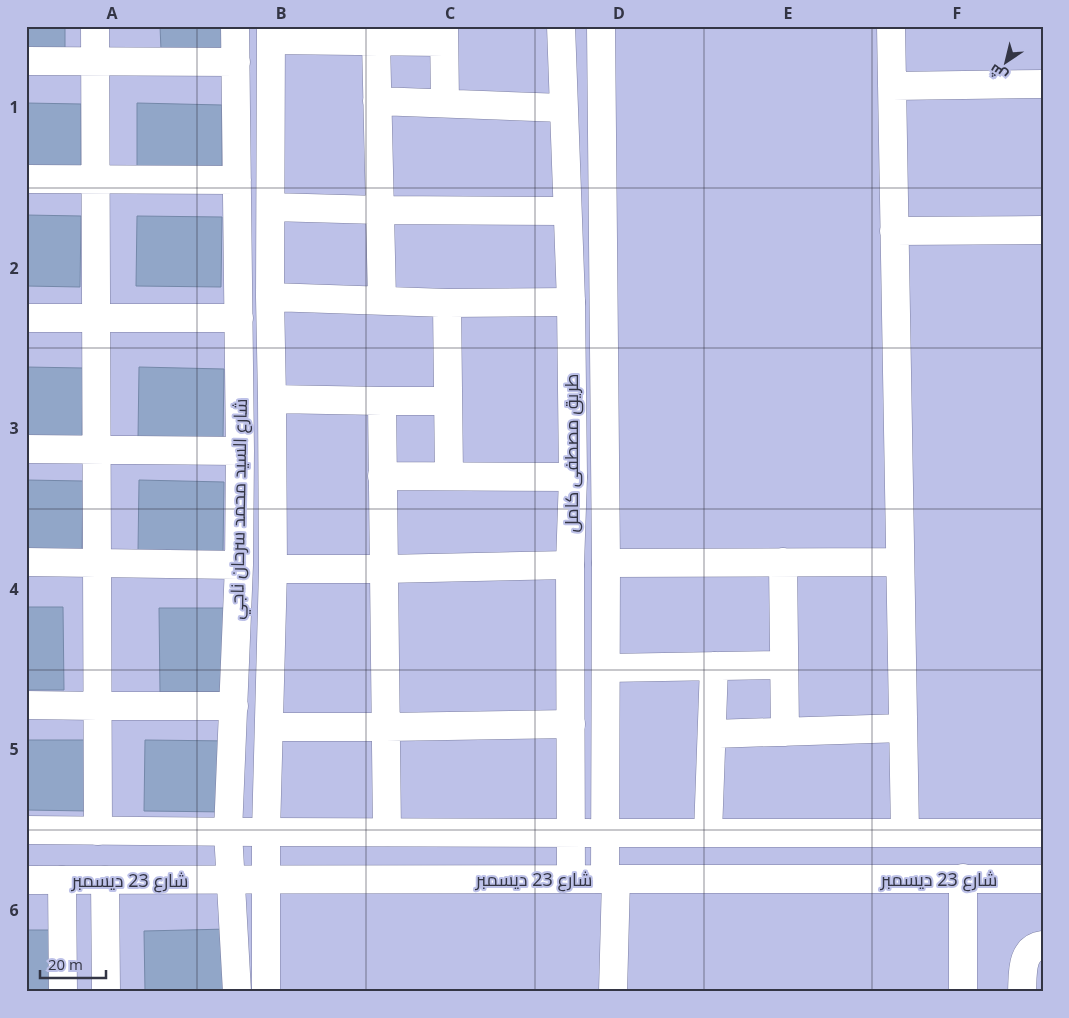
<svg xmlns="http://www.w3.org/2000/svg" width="1069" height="1018" font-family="'Open Sans',Cairo,sans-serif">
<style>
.building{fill:#91a6c8;stroke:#7488a9}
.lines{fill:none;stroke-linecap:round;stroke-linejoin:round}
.minor-casing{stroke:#7c7fa3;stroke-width:29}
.major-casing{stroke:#7c7fa3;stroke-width:29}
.minor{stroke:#fff;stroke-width:28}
.major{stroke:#fff;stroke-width:28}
.grid{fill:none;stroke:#333544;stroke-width:1;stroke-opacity:0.55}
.labels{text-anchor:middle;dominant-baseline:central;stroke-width:4;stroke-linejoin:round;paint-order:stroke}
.street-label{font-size:18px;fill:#333544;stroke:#bdc1e8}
.neatline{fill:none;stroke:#333544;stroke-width:2}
.grid-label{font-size:16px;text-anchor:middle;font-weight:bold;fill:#333544}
</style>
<rect width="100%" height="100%" fill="#bdc1e8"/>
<path class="building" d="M26 26H65V49H26Z
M160 26H225V50H161Z
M26 103 81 104V175L26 174Z
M137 103 222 105V175L137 174Z
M26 215 81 216 80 287 26 286Z
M137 216 222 217 221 287 136 286Z
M26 367 83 368 82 439 26 438Z
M139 367 224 369 223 439 138 438Z
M26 480 83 481 82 552 26 551Z
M139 480 224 482 223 552 138 551Z
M26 607H63L64 690H26Z
M159 608H224V692H160Z
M26 740H89L88 811 26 810Z
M145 740 230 741 229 812 144 811Z
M228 929 229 992H145L144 931Z
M26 930H51L52 992H26Z"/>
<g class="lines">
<g class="minor-casing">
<path id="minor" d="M95 26 98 831
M235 26 240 451 239 565 228 832 237 992
M444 26 445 103
M891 26 905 833
M271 40 444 42
M376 41 382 300
M26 61 236 62
M892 86 1043 84
M377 101 563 108
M26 179 237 180
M271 207 379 210 567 211
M894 231 1043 230
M270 297 447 303 571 302
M447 303 449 476
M26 318H239
M272 399 382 401H448
M382 401 387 832
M26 449 240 451
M382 476 573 477
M26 562 239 565
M783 562 785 732
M606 563 900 562
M273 569H384L570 565
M606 668 784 665
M26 705 98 706H234
M269 727H386L571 724
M712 734 903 728
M605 833H1043
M708 833 714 666
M605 879H1043
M62 880 63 992
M105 880 106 992
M266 992V832L273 569 272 399 270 297 271 26
M613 992 616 879
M963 992V878
M1022 992C1023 975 1020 948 1043 945"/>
</g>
<g class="major-casing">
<path id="major" d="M561 26 571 302 573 477 570 565 571 879
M26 830 266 832 589 833
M26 880 605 879 606 563 601 26"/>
</g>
<use href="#minor" class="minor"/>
<use href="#major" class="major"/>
</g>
<path class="grid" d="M197 26V992M366 26V992M535 26V992M704 26V992M872 26V992M26 188H1043M26 348H1043M26 509H1043M26 670H1043M26 830H1043"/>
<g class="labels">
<g class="street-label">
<text transform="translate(571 453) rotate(-90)">طريق مصطفى كامل</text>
<text transform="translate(238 509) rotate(-89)">شارع السيد محمد سرحان ناجي</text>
<text x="534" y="879">شارع 23 ديسمبر</text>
<text x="939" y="879">شارع 23 ديسمبر</text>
<text x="130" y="880">شارع 23 ديسمبر</text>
</g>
</g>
<rect width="1069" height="1018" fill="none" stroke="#bdc1e8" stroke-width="55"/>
<g transform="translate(1006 62) rotate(215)" stroke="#bdc1e8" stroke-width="4" paint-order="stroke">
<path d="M0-4L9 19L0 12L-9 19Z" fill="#333544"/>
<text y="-8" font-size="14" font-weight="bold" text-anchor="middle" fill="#333544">ش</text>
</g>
<path d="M40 970v8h66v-8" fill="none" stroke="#333544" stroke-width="2.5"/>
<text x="48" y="970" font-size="15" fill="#333544" stroke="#bdc1e8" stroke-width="4" paint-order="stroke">20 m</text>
<rect x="28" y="28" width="1014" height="962" class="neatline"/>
<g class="grid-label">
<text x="112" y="19">A</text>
<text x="281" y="19">B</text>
<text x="450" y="19">C</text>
<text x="619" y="19">D</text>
<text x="788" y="19">E</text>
<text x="957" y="19">F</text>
<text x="14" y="113">1</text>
<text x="14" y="274">2</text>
<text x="14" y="434">3</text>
<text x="14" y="595">4</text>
<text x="14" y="755">5</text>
<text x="14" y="916">6</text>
</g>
</svg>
